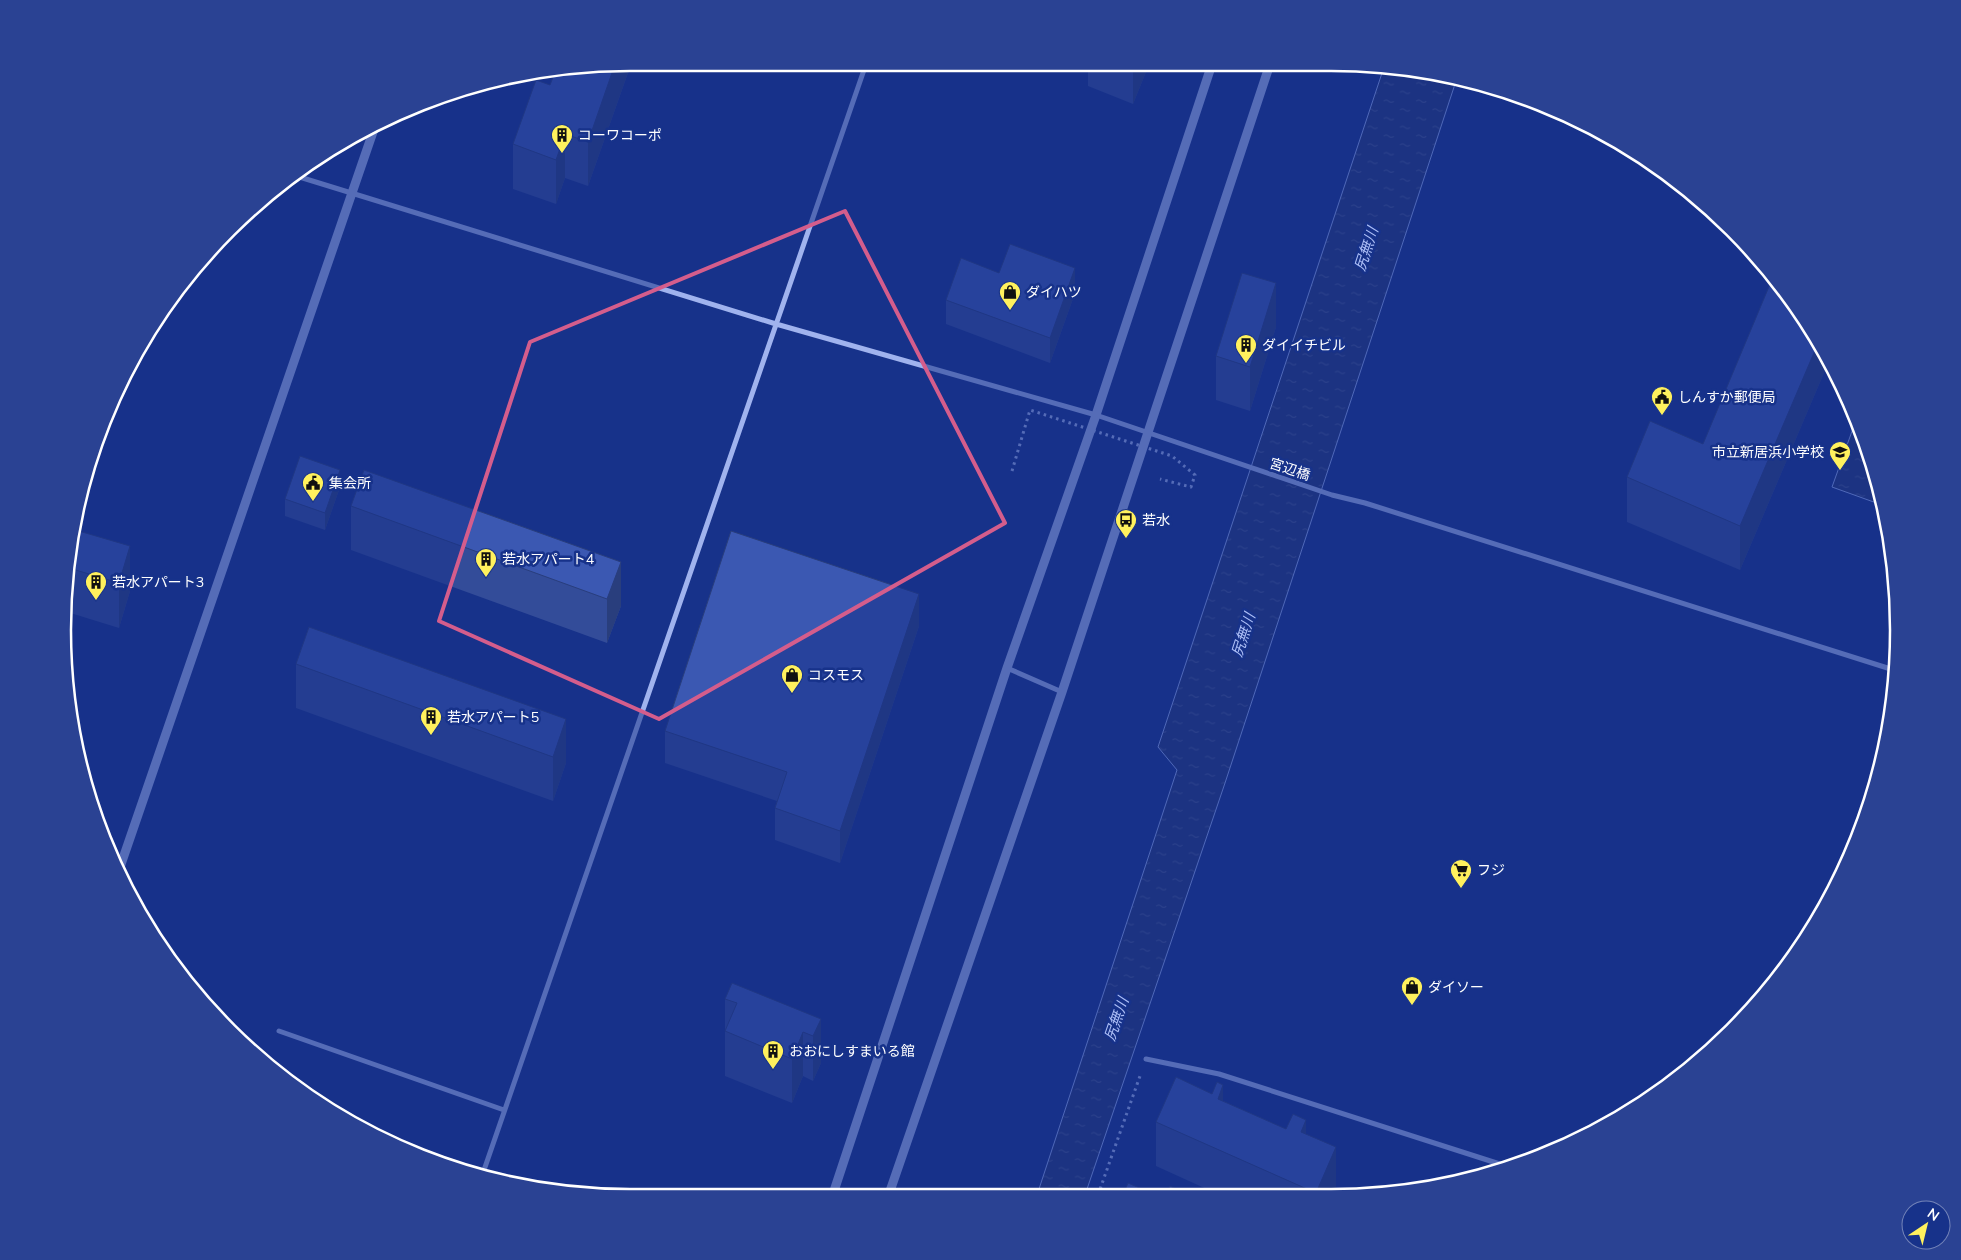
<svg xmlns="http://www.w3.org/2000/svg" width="1961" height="1260" font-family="Mulish,'Noto Sans JP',sans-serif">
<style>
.water{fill:url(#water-ripples);stroke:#92abf1}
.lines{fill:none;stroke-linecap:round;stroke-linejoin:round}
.path{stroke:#a0b3ee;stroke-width:3;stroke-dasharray:2.5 4;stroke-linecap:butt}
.minor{stroke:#a0b3ee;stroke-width:5}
.tertiary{stroke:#a0b3ee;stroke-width:9}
.path-bridge{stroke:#a0b3ee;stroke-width:3;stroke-dasharray:2.5 4;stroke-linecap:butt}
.wall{fill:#334c99}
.shaded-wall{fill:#293e7d}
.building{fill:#3b58b2;stroke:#293e7d}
.marked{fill:none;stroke:#d45d8c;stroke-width:4;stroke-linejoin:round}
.labels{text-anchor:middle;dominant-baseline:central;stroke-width:5;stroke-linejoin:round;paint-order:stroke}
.poi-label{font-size:14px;fill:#fff;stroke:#17328a;text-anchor:start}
.street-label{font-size:14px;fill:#fff;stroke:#17328a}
.water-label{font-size:15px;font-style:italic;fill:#acbef6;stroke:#17328a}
.rim{fill:none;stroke:#fff;stroke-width:2.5}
</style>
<defs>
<pattern id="water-ripples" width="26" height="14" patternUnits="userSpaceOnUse" patternTransform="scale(1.25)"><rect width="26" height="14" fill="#223678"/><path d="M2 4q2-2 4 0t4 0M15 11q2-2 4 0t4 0" fill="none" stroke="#43548c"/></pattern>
</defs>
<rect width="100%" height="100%" fill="#17328a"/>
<path class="water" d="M1384 67H1405L1456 81 1225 783 1085 1195H1037L1177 770 1158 747Z
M1856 420 1868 448 1882 505 1832 487Z"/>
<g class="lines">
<path class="path" d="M1098 1195 1140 1076"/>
<path class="minor" d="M293 175 776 324 1096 415 1332 495 1365 503 1897 671
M1007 668 1062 692
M279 1031 504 1110
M1146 1059 1219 1074 1506 1166
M483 1173 865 67"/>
<path class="tertiary" d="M118 873 374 129
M833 1194 1007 668 1096 415 1211 67
M889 1194 1062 692 1269 67"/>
<path class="path-bridge" d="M1012 471 1030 410 1172 456 1195 475 1191 487 1160 479"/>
</g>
<path class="wall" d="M557 67H630L588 186 565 178 556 204 513 189V144L550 85Z
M1088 67H1148L1133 104 1088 86Z
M999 273 1075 293 1050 363 946 324V300Z
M1276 327 1250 411 1216 400V356Z
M1823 346 1829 361 1740 570 1627 522V477L1703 444Z
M364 470 621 606 607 643 351 550V506Z
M340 487 325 530 285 516V499Z
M72 529 130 591 119 628 64 611Z
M919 626 840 863 775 840V808L777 801 665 763V731Z
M309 627 566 763 553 801 296 708V664Z
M725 999 821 1019V1063L813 1081 803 1076 792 1103 725 1076Z
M1223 1101 1286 1129 1306 1134 1336 1191 1334 1196H1222L1156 1166V1122Z"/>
<path class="shaded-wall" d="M614 67H630L588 186V142Z
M1133 67H1148L1133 104Z
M565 134V178L556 204V160Z
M1075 268V293L1050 363V338Z
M1276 283V327L1250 411V367Z
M1819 341 1823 346 1829 361 1740 570V526Z
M340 470V487L325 530V513Z
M130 546V591L119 628V583Z
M621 562V606L607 643V599Z
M919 594V626L840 863V831Z
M566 719V763L553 801V757Z
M821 1019V1063L813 1081V1036Z
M803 1032V1076L792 1103V1059Z
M1223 1085V1130L1218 1099Z
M1306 1120V1164L1301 1132Z
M1336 1147V1191L1334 1196H1316V1193Z"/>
<path class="building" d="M557 67H614L588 142 565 134 556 160 513 144 536 80 550 85Z
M1010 244 1075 268 1050 338 946 300 961 258 999 273Z
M1242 273 1276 283 1250 367 1216 356Z
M1773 277 1819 341 1740 526 1627 477 1650 421 1703 444Z
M300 456 340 470 325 513 285 499Z
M364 470 621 562 607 599 351 506Z
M72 529 130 546 119 583 69 568Z
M731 531 919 594 840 831 775 808 787 772 665 731Z
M309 627 566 719 553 757 296 664Z
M732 983 821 1019 813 1036 803 1032 792 1059 725 1031 737 1003 725 999Z
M1176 1077 1212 1094 1217 1082 1223 1085 1218 1099 1286 1129 1293 1114 1306 1120 1301 1132 1336 1147 1316 1193 1156 1122Z
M1128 1183 1156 1195H1123Z
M1170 1186 1178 1190 1175 1195H1166Z"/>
<path d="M0 0H1961V1260H0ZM845 211 1005 523 659 719 439 621 530 342Z" fill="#17328a" fill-opacity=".55" fill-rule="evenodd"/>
<path class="marked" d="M845 211 1005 523 659 719 439 621 530 342Z"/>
<defs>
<g id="building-pin" transform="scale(1.125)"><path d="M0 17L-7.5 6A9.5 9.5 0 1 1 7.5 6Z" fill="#fff15d" stroke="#17328a"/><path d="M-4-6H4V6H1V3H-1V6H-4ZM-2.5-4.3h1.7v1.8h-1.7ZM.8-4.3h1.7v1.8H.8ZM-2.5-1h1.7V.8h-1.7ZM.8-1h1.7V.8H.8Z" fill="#111"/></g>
<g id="shop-pin" transform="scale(1.125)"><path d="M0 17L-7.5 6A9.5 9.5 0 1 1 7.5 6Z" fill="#fff15d" stroke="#17328a"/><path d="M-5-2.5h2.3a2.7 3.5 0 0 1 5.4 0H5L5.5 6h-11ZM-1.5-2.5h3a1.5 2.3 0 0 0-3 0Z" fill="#111"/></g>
<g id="civic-pin" transform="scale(1.125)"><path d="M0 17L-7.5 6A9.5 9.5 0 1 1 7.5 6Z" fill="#fff15d" stroke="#17328a"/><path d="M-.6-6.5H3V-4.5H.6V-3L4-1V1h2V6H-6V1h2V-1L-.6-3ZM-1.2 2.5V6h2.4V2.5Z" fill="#111"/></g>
<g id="school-pin" transform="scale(1.125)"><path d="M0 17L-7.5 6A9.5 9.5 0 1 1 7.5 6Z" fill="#fff15d" stroke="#17328a"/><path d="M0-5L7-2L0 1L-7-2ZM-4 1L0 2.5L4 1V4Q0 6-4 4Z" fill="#111"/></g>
<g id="bus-pin" transform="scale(1.125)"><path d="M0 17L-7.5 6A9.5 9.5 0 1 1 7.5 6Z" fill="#fff15d" stroke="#17328a"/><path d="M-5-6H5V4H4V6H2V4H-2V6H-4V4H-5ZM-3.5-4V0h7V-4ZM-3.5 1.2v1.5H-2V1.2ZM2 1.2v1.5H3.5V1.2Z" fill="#111"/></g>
<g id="supermarket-pin" transform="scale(1.125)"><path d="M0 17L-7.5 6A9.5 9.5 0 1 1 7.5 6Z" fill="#fff15d" stroke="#17328a"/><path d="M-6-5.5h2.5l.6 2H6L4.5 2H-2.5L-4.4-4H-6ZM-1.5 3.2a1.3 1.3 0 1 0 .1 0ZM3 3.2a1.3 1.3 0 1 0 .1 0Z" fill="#111"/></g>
</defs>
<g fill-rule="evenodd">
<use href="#building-pin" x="562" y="135"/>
<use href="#shop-pin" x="1010" y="292"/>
<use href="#building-pin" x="1246" y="345"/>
<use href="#civic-pin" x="1662" y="397"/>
<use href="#school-pin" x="1840" y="452"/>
<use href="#civic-pin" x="313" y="483"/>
<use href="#bus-pin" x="1126" y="520"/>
<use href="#building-pin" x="486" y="559"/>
<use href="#building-pin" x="96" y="582"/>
<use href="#shop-pin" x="792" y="675"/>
<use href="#building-pin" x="431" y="717"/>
<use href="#supermarket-pin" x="1461" y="870"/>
<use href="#shop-pin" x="1412" y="987"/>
<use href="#building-pin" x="773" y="1051"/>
</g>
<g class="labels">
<g class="poi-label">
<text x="578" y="135">コーワコーポ</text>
<text x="1026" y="292">ダイハツ</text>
<text x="1262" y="345">ダイイチビル</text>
<text x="1678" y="397">しんすか郵便局</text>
<text x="1824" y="452" text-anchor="end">市立新居浜小学校</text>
<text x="329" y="483">集会所</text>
<text x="1142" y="520">若水</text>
<text x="502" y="559">若水アパート4</text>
<text x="112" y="582">若水アパート3</text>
<text x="808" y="675">コスモス</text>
<text x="447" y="717">若水アパート5</text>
<text x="1477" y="870">フジ</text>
<text x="1428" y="987">ダイソー</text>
<text x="789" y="1051">おおにしすまいる館</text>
</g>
<g class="street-label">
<text transform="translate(1290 469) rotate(18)">宮辺橋</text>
</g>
<g class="water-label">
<text transform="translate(1366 249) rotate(-72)">尻無川</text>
<text transform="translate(1243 635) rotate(-72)">尻無川</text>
<text transform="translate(1116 1019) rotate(-71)">尻無川</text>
</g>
</g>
<path d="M0 0H1961V1260H0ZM630 71H1331A559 559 0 0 1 1890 630V630A559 559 0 0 1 1331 1189H630A559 559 0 0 1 71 630V630A559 559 0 0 1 630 71Z" fill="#2a4293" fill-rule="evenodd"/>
<path class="rim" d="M630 71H1331A559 559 0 0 1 1890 630V630A559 559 0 0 1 1331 1189H630A559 559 0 0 1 71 630V630A559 559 0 0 1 630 71Z"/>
<g transform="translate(1926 1225) rotate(35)"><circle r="24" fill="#17328a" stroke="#7484b9"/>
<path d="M0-4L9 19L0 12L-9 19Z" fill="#fff15d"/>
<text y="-8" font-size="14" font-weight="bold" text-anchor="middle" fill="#ffffff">N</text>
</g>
</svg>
